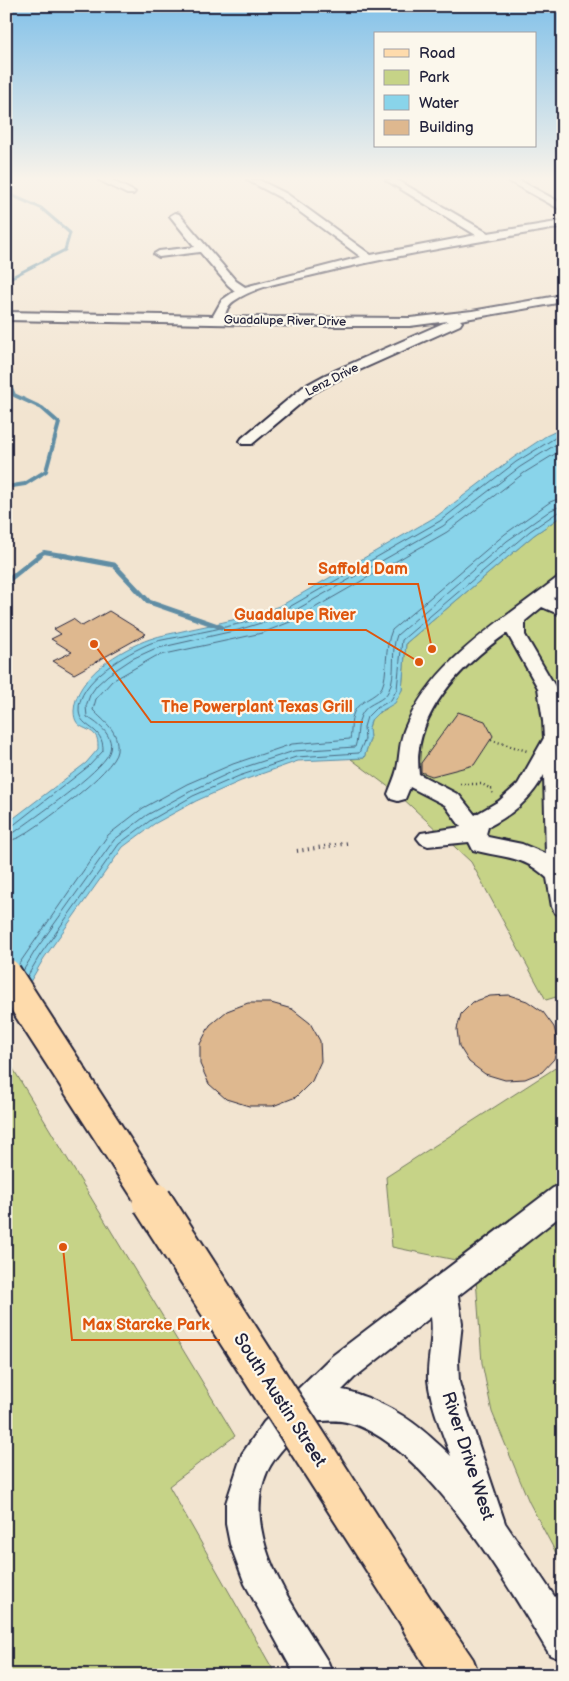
<svg xmlns="http://www.w3.org/2000/svg" width="569" height="1681" font-family="'Balsamiq Sans',sans-serif">
<style>
.green{fill:#c6d387;stroke:#747a61}
.water{fill:#89d4ea;stroke:#608da4}
.lines{fill:none;stroke-linecap:round;stroke-linejoin:round}
.shore{stroke:#4b6981;stroke-width:1}
.stream-far2{stroke:#608da4;stroke-width:3}
.stream-far1{stroke:#608da4;stroke-width:4}
.stream{stroke:#608da4;stroke-width:5}
.building{fill:#deb88f;stroke:#22223b}
.minor-casing{stroke:#22223b;stroke-width:4}
.major-casing{stroke:#22223b;stroke-width:4}
.path-far1{stroke:#22223b;stroke-width:2.5;stroke-dasharray:1 3;stroke-linecap:butt}
.path{stroke:#22223b;stroke-width:4;stroke-dasharray:1 4.5;stroke-linecap:butt}
.minor{fill:#fbf7ec;fill-rule:evenodd}
.major{fill:#fedbac;fill-rule:evenodd}
.major-bridge-far1-casing{stroke:#22223b;stroke-width:34;stroke-linecap:butt}
.major-bridge-casing{stroke:#22223b;stroke-width:43;stroke-linecap:butt}
.major-bridge-far1{stroke:#fedbac;stroke-width:30}
.major-bridge{stroke:#fedbac;stroke-width:39}
.labels{text-anchor:middle;dominant-baseline:central;stroke-width:4.5;stroke-linejoin:round;paint-order:stroke}
.far-street-label{font-size:12px;fill:#22223b;stroke:#fbf7ec}
.near-street-label{font-size:18px;fill:#22223b;stroke:#fbf7ec}
.leader{fill:none;stroke:#de560e;stroke-width:2}
.callout-dot{fill:#de560e;stroke:#fbf7ec;stroke-width:2}
.callout-label{font-size:16px;text-anchor:middle;font-weight:bold;fill:#de560e;stroke:#fbf7ec;stroke-width:4.5;stroke-linejoin:round;paint-order:stroke}
</style>
<rect width="100%" height="100%" fill="#f2e4d0"/>
<filter id="ink" filterUnits="userSpaceOnUse"><feTurbulence type="fractalNoise" baseFrequency=".02" numOctaves="2"/><feDisplacementMap in="SourceGraphic" scale="10" xChannelSelector="R" yChannelSelector="G"/><feConvolveMatrix kernelMatrix="1 2 1 2 8 2 1 2 1" color-interpolation-filters="sRGB"/></filter>
<g filter="url(#ink)">
<path class="green" d="M563 515V1011L556 997 546 1000 471 862 398 794 351 759 364 758 370 739 369 728 371 720 378 713 386 709 402 690 406 643 534 535Z
M6 1057 235 1436 169 1486 276 1675H6Z
M563 1063V1566L529 1502 492 1412 482 1363 475 1264 392 1247 386 1177Z"/>
<path class="water" d="M563 428V515L534 535 406 643 402 690 395 703 378 713 371 720 369 728 370 739 364 758 298 761 241 781 196 801 154 824 123 847 44 958 6 1023V824L86 763 98 749C98 746 98 741 97 738 91 725 74 732 74 711 75 677 121 649 150 639 161 635 175 633 187 630 219 623 251 617 282 605L437 516 513 458 546 436Z"/>
<g class="lines">
<path class="shore" d="M6 828 11 827 89 766 103 751C104 726 80 729 79 711 77 681 127 653 151 643 162 639 176 638 188 635 221 628 253 622 284 610L440 521 516 462 563 433
M6 834 15 832C35 817 100 773 109 753 116 737 99 724 87 717L86 706 90 695 97 685 108 675 132 659 154 649 238 630 287 615 443 526 520 467 563 440
M6 842C11 840 16 839 20 837 39 826 115 771 117 751 119 730 105 723 93 710L96 699 112 681 156 656 262 633 290 622 447 532 524 473 563 449
M19 964 108 835 143 808 187 784 233 764 292 744 350 739C352 730 350 721 354 712 359 700 376 698 382 687 388 675 384 648 392 630L505 534 550 502 563 497
M23 971 35 951 114 840 147 815 191 791 236 770 294 751 355 747C359 736 356 722 363 712 369 702 384 702 389 690 397 672 390 652 397 635L507 541 551 510 563 505
M27 977 40 955 119 844 151 820 193 796 239 776 296 757 359 753 365 739 364 727 367 717 375 709 391 700 397 689 402 640 530 531 558 512 563 511"/>
<path class="stream-far2" d="M6 193 41 208 70 233 65 250 6 280"/>
<path class="stream-far1" d="M6 376 14 395 42 408 59 423 46 471 25 484 6 487
M38 556 44 552 68 556"/>
<path class="stream" d="M61 555 114 565 149 602 221 627
M6 582 40 555"/>
</g>
<path class="building" d="M109 611 146 634 74 674 53 661 72 652 51 639 61 634 54 629 73 619 82 626Z
M458 712 485 721 493 736 474 765 432 776 421 772V763Z
M509 995 527 1001 543 1012 554 1027 558 1043 554 1059 542 1072 525 1079 505 1080 485 1074 469 1062 459 1046 457 1029 461 1014 473 1002 490 996Z
M248 1003H271L292 1009 310 1023 320 1041 321 1061 312 1081 296 1097 273 1106H249L226 1099 209 1084 200 1064V1044L210 1025 227 1011Z"/>
<g class="lines">
<g class="minor-casing">
<path id="minor" d="M99 180H111L135 192 133 194H127Z
M247 180H259L287 194 371 255 476 235 386 180H397L488 233 563 221V227C478 242 393 255 309 276 284 282 256 286 234 301 228 305 226 310 225 317L410 318 472 311 563 295V302L460 320 462 322 460 325 335 381 313 393 252 444H242L240 441 242 438 303 387 325 375 448 321 410 326H311L6 320V312L213 316 222 300 235 291 228 285 200 252 159 257 154 254 159 251 195 247 170 216 175 213 179 214 236 281 245 287 361 257 281 198Z
M507 180H519L563 204V211Z
M563 577V590L553 598 563 604V616L542 607 525 621V635L556 688 563 721V916L555 913 552 907 547 878C523 855 503 858 473 850L469 842 428 846 421 843 417 838 421 833 461 827 445 805 410 787 405 799 398 801 391 799 388 794C391 786 395 777 397 769 400 756 399 742 405 728 434 659 501 622 557 578ZM507 633 538 688 543 721 544 738 518 784 499 801 475 815 459 795 419 774C411 715 463 664 507 633ZM544 775 546 854 522 844 488 837 486 834 488 827C513 814 531 799 544 775Z
M563 1184V1214L458 1296 462 1323 458 1360 459 1382 467 1410 505 1523 563 1609V1660L550 1655C509 1588 428 1445 350 1423 337 1419 322 1421 309 1422 294 1437 276 1453 267 1472 239 1537 296 1609 328 1662L333 1675H295L245 1584 230 1544 226 1524V1503L242 1454 264 1422 332 1356 553 1188ZM431 1317C434 1338 427 1359 428 1380 431 1406 442 1432 451 1456 423 1429 404 1413 368 1398 359 1395 351 1391 342 1390L354 1378Z"/>
</g>
<g class="major-casing">
<path id="major" d="M420 1596 435 1603 473 1659 479 1675H431L405 1633 398 1618 405 1603Z"/>
</g>
<path class="path-far1" d="M491 740 527 751
M460 784H482L491 789 493 795"/>
<path class="path" d="M297 851 349 843"/>
<use href="#minor" class="minor"/>
<use href="#major" class="major"/>
<g class="major-bridge-far1-casing">
<path id="major-bridge-far1" d="M6 974 153 1202"/>
</g>
<g class="major-bridge-casing">
<path id="major-bridge" d="M152 1201 420 1618"/>
</g>
<use href="#major-bridge-far1" class="major-bridge-far1"/>
<use href="#major-bridge" class="major-bridge"/>
</g>
</g>
<linearGradient id="sky" x2="0" y2="1"><stop stop-color="#82c1e9"/><stop offset="0.43" stop-color="#f9f3ea"/><stop offset="1" stop-color="#f9f3ea" stop-opacity="0"/></linearGradient>
<rect width="569" height="415" fill="url(#sky)"/>
<g class="labels">
<g class="far-street-label">
<text transform="translate(285 321) rotate(1)">Guadalupe River Drive</text>
<text transform="translate(332 380) rotate(-27)">Lenz Drive</text>
</g>
<g class="near-street-label">
<text transform="translate(280 1400) rotate(57)">South Austin Street</text>
<text transform="translate(468 1456) rotate(72)">River Drive West</text>
</g>
</g>
<path class="leader" d="M432 649L418 584H308M419 662L366 630H224M94 644L151 722H363M63 1247L72 1340H220"/>
<g class="callout-dot">
<circle cx="432" cy="649" r="5"/>
<circle cx="419" cy="662" r="5"/>
<circle cx="94" cy="644" r="5"/>
<circle cx="63" cy="1247" r="5"/>
</g>
<g class="callout-label">
<text x="363" y="574">Saffold Dam</text>
<text x="295" y="620">Guadalupe River</text>
<text x="257" y="712">The Powerplant Texas Grill</text>
<text x="146" y="1330">Max Starcke Park</text>
</g>
<rect width="569" height="1681" fill="none" stroke="#fbf7ec" stroke-width="25"/>
<rect x="12" y="12" width="544" height="1656" fill="none" stroke="#22223b" stroke-width="2" filter="url(#ink)"/>
<rect x="374" y="32" width="162" height="115" fill="#fbf7ec" stroke="#a4a2a5"/>
<rect x="384" y="49" width="25" height="8" fill="#fedbac" stroke="#a4a2a5"/>
<text x="419" y="58" font-size="15" fill="#22223b">Road</text>
<rect x="384" y="70" width="25" height="15" fill="#c6d387" stroke="#a4a2a5"/>
<text x="419" y="82" font-size="15" fill="#22223b">Park</text>
<rect x="384" y="95" width="25" height="15" fill="#89d4ea" stroke="#a4a2a5"/>
<text x="419" y="108" font-size="15" fill="#22223b">Water</text>
<rect x="384" y="120" width="25" height="15" fill="#deb88f" stroke="#a4a2a5"/>
<text x="419" y="132" font-size="15" fill="#22223b">Building</text>
</svg>
